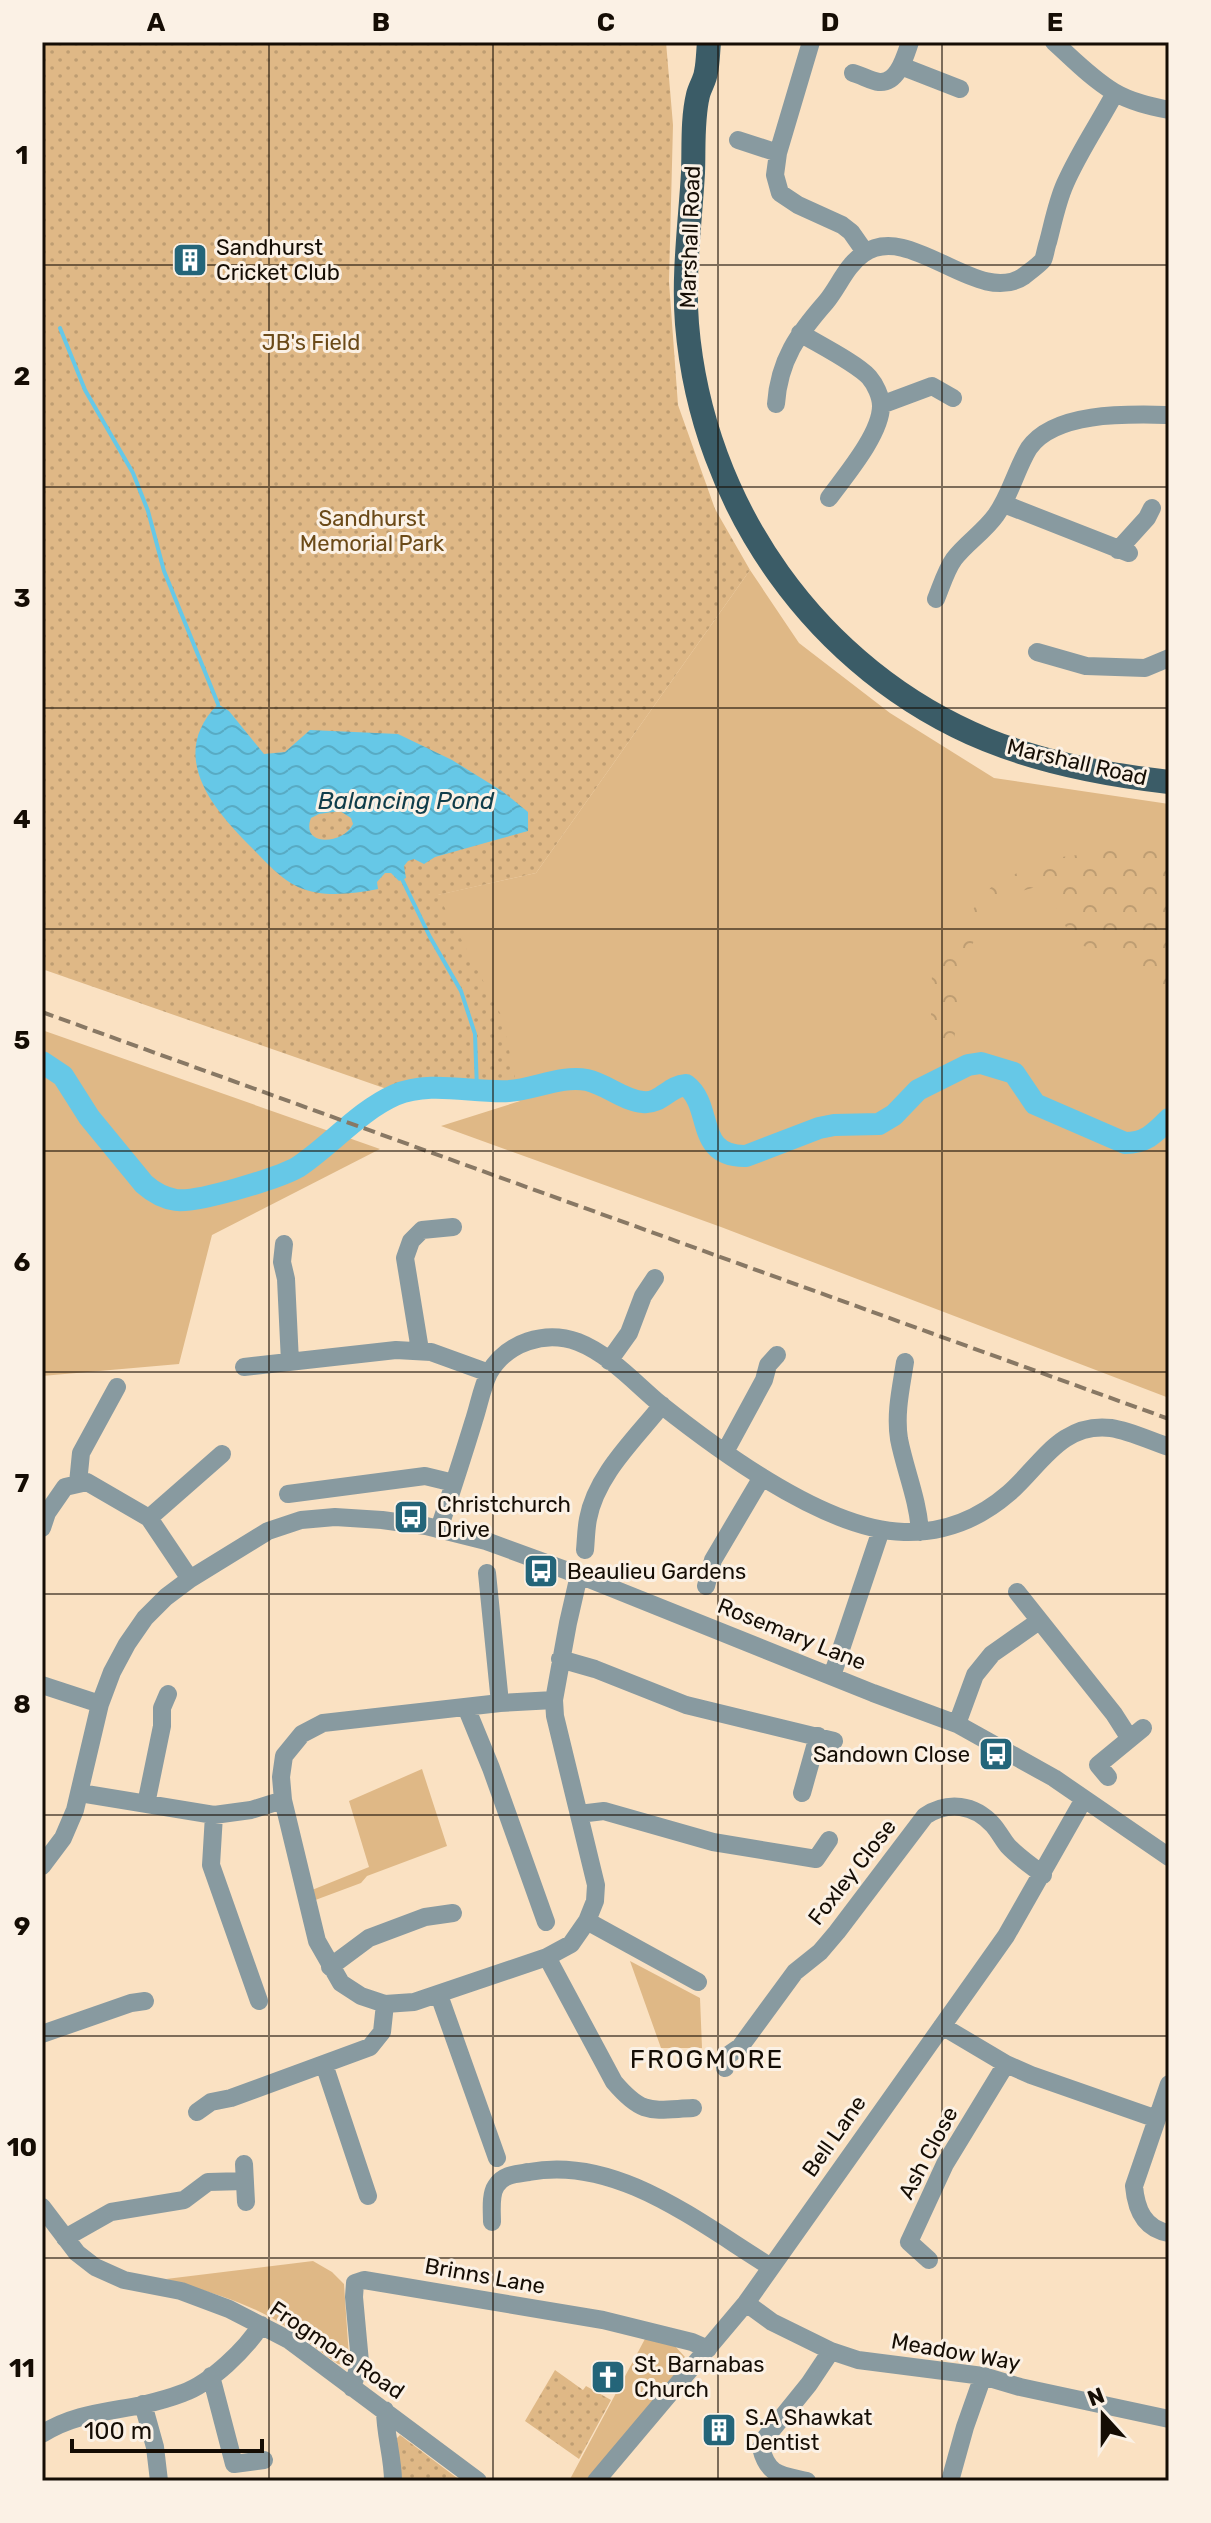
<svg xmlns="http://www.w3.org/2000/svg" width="1211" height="2523" font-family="Rubik,sans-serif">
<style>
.grass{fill:#dfb886}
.forest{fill:url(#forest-crowns)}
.park{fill:url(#park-dots)}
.water{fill:url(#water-waves);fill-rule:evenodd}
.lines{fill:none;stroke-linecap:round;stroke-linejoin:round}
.stream{stroke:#66c8e7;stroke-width:4}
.river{stroke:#66c8e7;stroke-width:22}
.minor{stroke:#889aa0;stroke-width:18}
.major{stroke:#3b5c67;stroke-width:24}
.rail{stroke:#887864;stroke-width:4;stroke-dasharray:12 6;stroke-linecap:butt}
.grid{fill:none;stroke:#150d04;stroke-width:2;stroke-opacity:0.55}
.labels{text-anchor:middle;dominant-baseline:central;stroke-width:6;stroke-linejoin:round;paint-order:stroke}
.street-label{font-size:22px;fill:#150d04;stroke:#fbf1e5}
.poi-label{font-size:22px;fill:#150d04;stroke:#fbf1e5;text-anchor:start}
.park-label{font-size:22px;fill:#6b4a18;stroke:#fbf1e5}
.water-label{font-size:24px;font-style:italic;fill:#103d4a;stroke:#fbf1e5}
.quarter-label{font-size:26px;letter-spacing:2px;fill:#150d04;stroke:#fbf1e5}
.neatline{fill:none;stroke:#150d04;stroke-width:3}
.grid-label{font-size:26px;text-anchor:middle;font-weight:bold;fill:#150d04}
</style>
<defs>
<pattern id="forest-crowns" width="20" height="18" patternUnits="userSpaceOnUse" patternTransform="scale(2)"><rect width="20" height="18" fill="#dfb886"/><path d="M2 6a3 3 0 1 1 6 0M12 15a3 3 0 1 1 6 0" fill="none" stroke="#be9d72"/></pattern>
<pattern id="park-dots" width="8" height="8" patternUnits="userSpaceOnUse" patternTransform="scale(2)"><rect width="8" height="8" fill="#dfb886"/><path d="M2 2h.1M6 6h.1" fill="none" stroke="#be9d72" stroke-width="1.8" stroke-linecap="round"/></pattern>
<pattern id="water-waves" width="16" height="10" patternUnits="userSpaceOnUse" patternTransform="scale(2)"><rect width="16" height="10" fill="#66c8e7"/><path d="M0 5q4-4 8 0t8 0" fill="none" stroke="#58abc4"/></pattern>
</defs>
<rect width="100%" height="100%" fill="#fae1c2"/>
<path class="grass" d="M750 570 799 643 890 713 994 778 1169 804V1398L721 1227 441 1126 520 1101 437 895 536 873Z
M42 1030 380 1149 212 1235 179 1364 42 1376Z
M422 1769 447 1846 367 1876 361 1883 310 1902 307 1892 369 1867 349 1801Z
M630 1961 700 1998 702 2048H661Z
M313 2261 332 2272 344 2284 349 2358 345 2365 338 2364C319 2351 301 2336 282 2324 247 2302 205 2291 166 2279Z
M646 2337 674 2345 685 2357 682 2367 590 2481H569Z"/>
<path class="forest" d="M1146 843 1169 847V990L1139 964 1096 954 1071 937 1050 895 1036 887C1029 889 1019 891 1013 895 962 926 962 987 954 1040L927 1049 931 1017 932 972 962 923 992 886 1044 859 1095 853Z"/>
<path class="park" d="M42 42H666L673 125 669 282 678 405 715 509 750 570 536 873 438 895 502 1017 520 1101 422 1084 404 1095 42 969Z
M555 2370 583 2390 586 2386 611 2400 579 2459 525 2421Z
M400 2435 461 2481H397L395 2440Z"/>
<path class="water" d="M218 704 229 711 264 754 285 752 310 730 398 734 452 760 502 791 528 812V831L435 857 424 864 414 859 408 861 404 866 406 878 399 881 391 873H385L377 882 378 889C352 894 323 898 298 887 279 878 265 861 251 847 211 807 168 755 218 704ZM340 811 351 818 353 824C343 845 300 847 311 818L319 814Z"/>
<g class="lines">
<path class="stream" d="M60 328 85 390 133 473 148 511 164 571 218 704
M401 877 430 937 461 991 475 1034 477 1090"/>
<path class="river" d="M42 1062 63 1076 89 1117 144 1184C153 1192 163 1198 176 1200 197 1203 279 1178 298 1167 331 1145 359 1111 395 1095 430 1080 472 1093 509 1091 535 1089 562 1075 587 1080 606 1084 624 1101 643 1102 661 1104 669 1086 686 1085 714 1106 694 1157 746 1156L819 1128 834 1125 879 1124 894 1115 918 1090 968 1065 981 1063 1014 1073 1035 1104 1125 1143C1146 1143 1155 1133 1169 1119"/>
<path class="minor" d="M811 42 778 153 775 175 780 193 798 205 842 225 851 232 865 252
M1054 42C1073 59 1091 78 1114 92 1131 102 1150 106 1169 110
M901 66 960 89
M853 73C861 75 871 81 879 82 898 84 905 56 910 42
M738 140 778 153
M800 333C818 344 856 363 869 377 875 384 881 396 881 406 881 434 845 476 829 498
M776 404C779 360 798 334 826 302 839 286 846 266 863 254 910 220 978 308 1024 276 1029 272 1039 265 1043 260 1045 256 1046 247 1048 242 1053 223 1057 202 1065 184 1079 152 1099 123 1115 93
M881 405 932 386 953 398
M1004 504 1129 553
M1118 550 1147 518 1152 508
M936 599C941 587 946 570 954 559 966 543 984 532 996 515 1011 494 1016 469 1029 448 1055 411 1129 414 1169 415
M1037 652 1086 666 1145 668 1169 658
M284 1244 282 1262 286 1279 290 1362
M420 1350 405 1258 411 1241 422 1230 453 1227
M609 1361 629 1333 643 1296 655 1278
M905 1362C901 1388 895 1413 899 1439 905 1470 918 1499 920 1532
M244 1367 396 1350 431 1352 489 1373
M725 1452 764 1380 768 1365 777 1355
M78 1483 81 1453 117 1387
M288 1494 425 1476 454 1483
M149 1518 222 1454
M42 1528 47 1513 65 1487 87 1482 149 1518 190 1579
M439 1529C451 1493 463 1456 474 1420 479 1405 482 1387 489 1373 507 1342 545 1330 578 1342 609 1354 635 1383 660 1404 719 1451 826 1530 904 1532 943 1533 979 1519 1009 1493 1041 1465 1061 1422 1111 1428 1130 1431 1151 1441 1169 1447
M585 1550C586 1540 586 1529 588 1519 596 1475 635 1439 662 1405
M487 1573 500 1703
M706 1586 713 1560 762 1477
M1017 1592 1114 1714 1130 1739
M560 1659 595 1669 686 1705 834 1741
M832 1676 881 1530
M42 1685 100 1704
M554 1700 500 1703 323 1723 302 1734 284 1756 281 1777 283 1800 317 1941 341 1983 361 1996 385 2004 414 2002 547 1957 571 1944 587 1921 595 1901 596 1885 555 1716 554 1700 568 1623 579 1575
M466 1707 491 1768 546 1922
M957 1724 975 1675 992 1654 1039 1621
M1108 1777 1098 1765 1143 1728
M80 1793 214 1815 251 1810 283 1800
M802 1793 818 1736
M146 1804 162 1726V1708L168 1694
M579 1814 604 1811 713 1842 816 1859 829 1840
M214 1815 211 1865 259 2001
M42 1866 63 1838 75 1810 100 1704 112 1672 127 1644 145 1618 166 1597 190 1579 268 1531 301 1520 335 1517 382 1520 426 1526 486 1541 579 1575 873 1693 957 1724 1054 1778 1169 1857
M587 1921 698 1982
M547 1957 614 2082C643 2116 651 2110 693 2108
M330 1967 369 1938 425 1917 453 1913
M439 1995 497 2158
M942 2026 1006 2064 1031 2075 1157 2119
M42 2034 131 2003 145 2001
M324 2064 368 2196
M725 2068 727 2056 740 2047 795 1972 820 1952 837 1932 925 1816C948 1801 974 1804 993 1825 999 1832 1003 1840 1008 1846 1018 1857 1032 1866 1043 1875
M1169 2084 1134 2186C1136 2209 1144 2229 1169 2233
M197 2112 211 2102 231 2098 370 2047 382 2032 385 2004
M244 2164 246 2202
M42 2207 77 2253 95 2267 124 2280 181 2291 229 2309 289 2340 478 2481
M492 2222C492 2211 490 2195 496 2186 503 2174 517 2174 529 2172 617 2155 699 2223 771 2267
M65 2238 111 2212 184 2200 208 2182 245 2181
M929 2260 909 2242 945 2164 1006 2064
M746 2303 772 2322 831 2351 858 2360 983 2376 1020 2387 1169 2419
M211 2376 234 2464 264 2460
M352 2388 360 2362 354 2297 355 2283 364 2280 603 2320 692 2342 708 2349
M143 2404 155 2447 159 2481
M385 2410C385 2434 393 2457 393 2481
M42 2434C73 2414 107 2412 142 2405 155 2402 170 2398 183 2393 211 2383 246 2349 261 2325
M596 2481 746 2303 1006 1936 1084 1799
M807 2481C781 2475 768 2476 761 2448L766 2437 809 2384 831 2351
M950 2481 965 2427 983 2376"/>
<path class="major" d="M709 42C708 52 708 63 706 72 705 80 700 87 698 95 692 120 694 148 693 173 690 224 683 274 687 324 702 506 817 670 987 740 1044 763 1107 775 1169 782"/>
<path class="rail" d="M42 1012 1169 1419"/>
</g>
<path class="grid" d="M269 42V2481M493 42V2481M718 42V2481M942 42V2481M42 265H1169M42 487H1169M42 708H1169M42 929H1169M42 1151H1169M42 1372H1169M42 1594H1169M42 1815H1169M42 2036H1169M42 2258H1169"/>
<defs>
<g id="building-square" transform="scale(1.8)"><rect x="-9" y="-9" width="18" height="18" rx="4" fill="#246579" stroke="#fbf1e5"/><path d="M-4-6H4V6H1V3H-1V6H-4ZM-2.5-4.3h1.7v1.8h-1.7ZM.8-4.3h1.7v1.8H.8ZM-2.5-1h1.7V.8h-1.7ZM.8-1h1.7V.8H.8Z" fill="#fff"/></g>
<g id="bus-square" transform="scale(1.8)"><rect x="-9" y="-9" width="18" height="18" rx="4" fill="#246579" stroke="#fbf1e5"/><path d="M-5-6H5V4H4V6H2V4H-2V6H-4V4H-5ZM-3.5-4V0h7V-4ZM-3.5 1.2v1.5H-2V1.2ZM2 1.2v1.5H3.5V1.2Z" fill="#fff"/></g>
<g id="church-square" transform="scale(1.8)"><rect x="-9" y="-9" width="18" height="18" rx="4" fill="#246579" stroke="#fbf1e5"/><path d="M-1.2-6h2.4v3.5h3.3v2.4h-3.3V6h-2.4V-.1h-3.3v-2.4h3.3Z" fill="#fff"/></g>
</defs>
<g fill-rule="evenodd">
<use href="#building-square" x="190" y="260"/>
<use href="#bus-square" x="411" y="1517"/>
<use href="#bus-square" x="541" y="1571"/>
<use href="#bus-square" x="996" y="1754"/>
<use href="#church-square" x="608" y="2377"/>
<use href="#building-square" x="719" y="2430"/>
</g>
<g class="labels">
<g class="street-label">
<text transform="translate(690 237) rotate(-88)">Marshall Road</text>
<text transform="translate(1077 762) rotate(13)">Marshall Road</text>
<text transform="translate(792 1634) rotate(22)">Rosemary Lane</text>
<text transform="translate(852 1872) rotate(-52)">Foxley Close</text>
<text transform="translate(834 2136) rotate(-55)">Bell Lane</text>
<text transform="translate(928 2153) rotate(-62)">Ash Close</text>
<text transform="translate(485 2276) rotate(10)">Brinns Lane</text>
<text transform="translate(337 2350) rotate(34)">Frogmore Road</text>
<text transform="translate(956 2352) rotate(10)">Meadow Way</text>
</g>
<g class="poi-label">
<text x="216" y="247">Sandhurst<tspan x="216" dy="25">Cricket Club</tspan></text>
<text x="437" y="1504">Christchurch<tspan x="437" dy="25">Drive</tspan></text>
<text x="567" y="1571">Beaulieu Gardens</text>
<text x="970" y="1754" text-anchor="end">Sandown Close</text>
<text x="634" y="2364">St. Barnabas<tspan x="634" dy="25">Church</tspan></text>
<text x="745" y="2417">S.A Shawkat<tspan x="745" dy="25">Dentist</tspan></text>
</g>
<g class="park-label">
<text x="311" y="342">JB's Field</text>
<text x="372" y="518">Sandhurst<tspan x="372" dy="25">Memorial Park</tspan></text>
</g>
<g class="water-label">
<text x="406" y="801">Balancing Pond</text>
</g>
<g class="quarter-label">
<text x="707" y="2059">FROGMORE</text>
</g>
</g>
<rect width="1211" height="2523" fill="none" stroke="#fbf1e5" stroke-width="88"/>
<g transform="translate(1103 2415) rotate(339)" stroke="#fbf1e5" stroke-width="6" paint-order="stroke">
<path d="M0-6L14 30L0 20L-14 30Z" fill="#150d04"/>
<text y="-12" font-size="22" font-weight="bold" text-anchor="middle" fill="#150d04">N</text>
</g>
<path d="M72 2439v12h190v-12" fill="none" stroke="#150d04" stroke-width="4"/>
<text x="84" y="2439" font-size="24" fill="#150d04" stroke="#fbf1e5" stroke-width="6" paint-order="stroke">100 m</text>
<rect x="44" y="44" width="1123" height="2435" class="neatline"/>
<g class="grid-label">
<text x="156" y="31">A</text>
<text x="381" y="31">B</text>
<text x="606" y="31">C</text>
<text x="830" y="31">D</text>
<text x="1055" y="31">E</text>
<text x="22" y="164">1</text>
<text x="22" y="385">2</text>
<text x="22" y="607">3</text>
<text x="22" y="828">4</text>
<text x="22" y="1049">5</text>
<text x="22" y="1271">6</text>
<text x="22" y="1492">7</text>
<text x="22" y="1713">8</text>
<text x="22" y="1935">9</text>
<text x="22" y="2156">10</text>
<text x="22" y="2377">11</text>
</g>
</svg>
